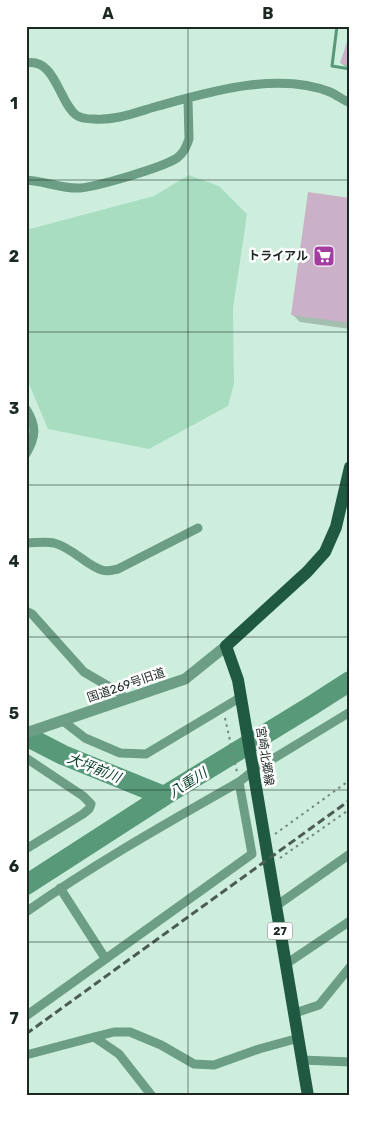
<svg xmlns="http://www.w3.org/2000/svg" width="376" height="1122" font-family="Rubik,'Noto Sans JP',sans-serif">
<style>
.green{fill:#a9ddc2}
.shadow{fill:#0003}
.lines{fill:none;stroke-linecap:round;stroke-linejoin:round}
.stream{stroke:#58997a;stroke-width:3}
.river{stroke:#58997a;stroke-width:20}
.building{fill:#cab1c7}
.path{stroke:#72887d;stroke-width:2;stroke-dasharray:2.5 4;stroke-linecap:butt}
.minor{stroke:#6c9e85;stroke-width:9}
.tertiary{stroke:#6c9e85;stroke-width:11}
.primary{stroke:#205941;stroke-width:12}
.rail{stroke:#4b5c53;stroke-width:3;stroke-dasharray:8 4;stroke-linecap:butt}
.grid{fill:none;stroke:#1c2822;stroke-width:1;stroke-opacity:0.55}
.labels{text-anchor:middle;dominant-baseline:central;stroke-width:5;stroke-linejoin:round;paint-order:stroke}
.shield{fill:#fff;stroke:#606864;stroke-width:1}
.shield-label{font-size:11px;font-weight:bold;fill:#1c2822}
.poi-label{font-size:12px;font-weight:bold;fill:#1c2822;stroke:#fff;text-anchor:end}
.street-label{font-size:12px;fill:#1c2822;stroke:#fff}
.water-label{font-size:14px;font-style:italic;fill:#0a422c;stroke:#fff}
.neatline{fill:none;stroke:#1c2822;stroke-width:2}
.grid-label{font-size:16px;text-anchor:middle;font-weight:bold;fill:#1c2822}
</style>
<rect width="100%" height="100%" fill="#cdeedd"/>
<path class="green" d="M189 175 219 186 247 214 233 309 234 384 228 406 149 449 48 429 26 377V230L154 196Z"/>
<path class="shadow" d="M350 35V71L341 63Z
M350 199V329L300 322 292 314Z"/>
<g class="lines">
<path class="stream" d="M337 26 332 66 350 69"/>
<path class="river" d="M26 736 63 755 164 796
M26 885 164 796 311 706 350 681"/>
</g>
<path class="building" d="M348 39H350V66L340 63Z
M308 192 350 198V323L291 315Z"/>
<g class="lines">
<path class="path" d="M225 718 237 772
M275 834 350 780
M280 858 350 809"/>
<path class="minor" d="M26 63C55 57 59 102 76 115 80 118 89 119 94 119 115 121 137 112 158 106 209 92 279 71 330 92 337 95 343 100 350 103
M26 180C44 181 62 189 80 188 96 187 164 167 177 158 184 153 186 147 189 139L188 99
M26 409C37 426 36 437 26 454
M26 543C35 543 45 541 54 543 73 548 87 566 102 570 108 572 113 570 118 569L198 528
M26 611 32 614 84 672 120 693 125 699
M63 721 85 738 120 753 146 754 241 697
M26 758 83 796 91 804 89 809 83 814 26 849
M60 888 105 958
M276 906 350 854
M26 912C94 864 167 823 239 782L253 771 350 712
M286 964 350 921
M295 1013 319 1005 350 967
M26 1016 252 854 239 782
M94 1037 119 1054 152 1096
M26 1055 94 1037 114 1032H130L161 1045 194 1064 214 1065 259 1049 299 1038
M302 1060 350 1062"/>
<path class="tertiary" d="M26 733 185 679 226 646"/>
<path class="primary" d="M308 1096 238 680 226 646 307 572 325 552 336 527 350 467"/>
<path class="rail" d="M26 1034 350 800"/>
</g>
<path class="grid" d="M188 26V1096M26 180H350M26 332H350M26 485H350M26 637H350M26 790H350M26 942H350"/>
<defs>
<g id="supermarket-square" transform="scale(1.125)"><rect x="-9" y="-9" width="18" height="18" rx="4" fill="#a43da0" stroke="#fff"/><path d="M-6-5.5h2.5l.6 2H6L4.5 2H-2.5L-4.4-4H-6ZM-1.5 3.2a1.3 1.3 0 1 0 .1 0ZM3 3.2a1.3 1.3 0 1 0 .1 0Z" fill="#fff"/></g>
</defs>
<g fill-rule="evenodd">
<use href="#supermarket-square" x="324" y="256"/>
</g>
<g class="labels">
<rect class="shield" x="267.5" y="922.5" width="25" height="17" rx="4"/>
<g class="shield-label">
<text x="280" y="931">27</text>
</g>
<g class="poi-label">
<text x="308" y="256">トライアル</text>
</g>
<g class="street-label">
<text transform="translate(126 685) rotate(-19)">国道269号旧道</text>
<text transform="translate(265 756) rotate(81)">宮崎北郷線</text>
</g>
<g class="water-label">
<text transform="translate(94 768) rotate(22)">大坪前川</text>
<text transform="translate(188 783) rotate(-32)">八重川</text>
</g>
</g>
<rect width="376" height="1122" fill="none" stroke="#ffffff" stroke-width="55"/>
<rect x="28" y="28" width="320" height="1066" class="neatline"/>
<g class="grid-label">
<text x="108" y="19">A</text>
<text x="268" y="19">B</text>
<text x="14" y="109">1</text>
<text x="14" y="262">2</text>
<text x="14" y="414">3</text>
<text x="14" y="567">4</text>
<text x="14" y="719">5</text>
<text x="14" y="872">6</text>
<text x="14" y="1024">7</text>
</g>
</svg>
